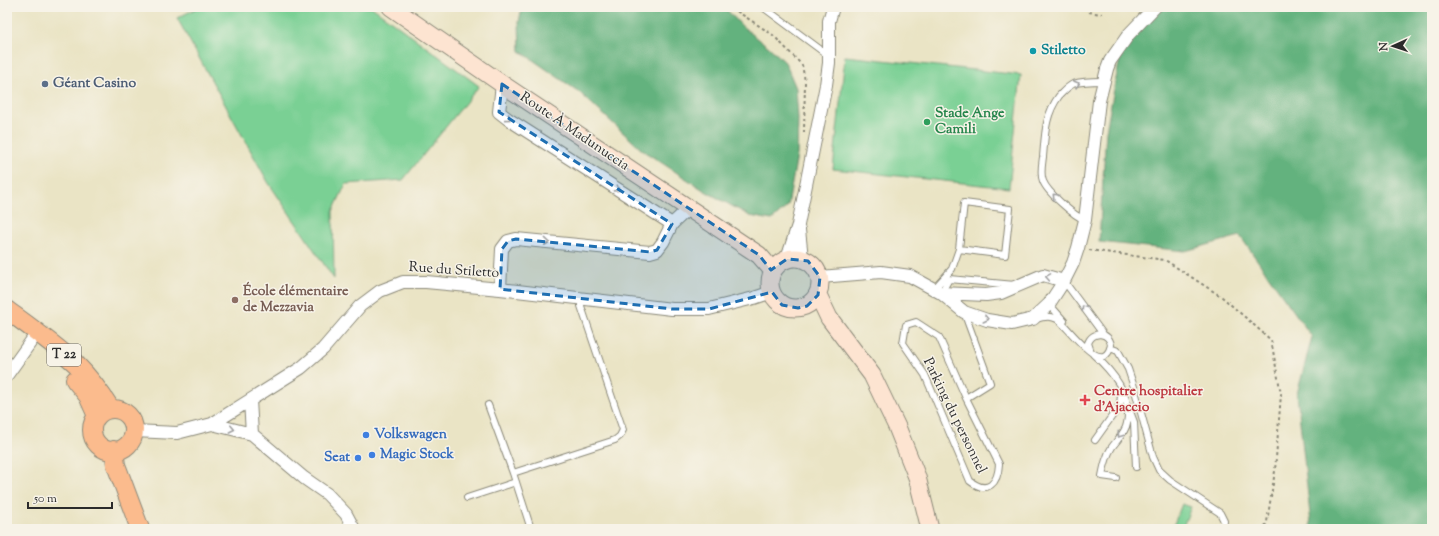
<svg xmlns="http://www.w3.org/2000/svg" width="1439" height="536" font-family="'Sorts Mill Goudy',serif">
<style>
.green{fill:#7ad094;stroke:#527e60}
.forest{fill:#63b27e;stroke:#476e54}
.lines{fill:none;stroke-linecap:round;stroke-linejoin:round}
.lane-casing{stroke:#8a8878;stroke-width:8}
.street-casing{stroke:#8a8878;stroke-width:14}
.secondary-casing{stroke:#8a8878;stroke-width:19}
.primary-casing{stroke:#8a8878;stroke-width:20}
.path{stroke:#8a8878;stroke-width:2;stroke-dasharray:3 3;stroke-linecap:butt}
.lane{stroke:#fff;stroke-width:6}
.street{stroke:#fff;stroke-width:12}
.secondary{stroke:#fde4d1;stroke-width:17}
.primary{stroke:#fbbb8d;stroke-width:18}
.oneway{stroke:#a0a0a0}
.marked{fill:#1f6fb2;fill-opacity:0.2;stroke:#1f6fb2;stroke-width:3;stroke-dasharray:8 5;stroke-linejoin:round}
.culture-dot{fill:#0f9aa8;stroke:#f7f3e8;stroke-width:1.5}
.service-dot{fill:#5c6f8a;stroke:#f7f3e8;stroke-width:1.5}
.leisure-dot{fill:#2e9e5b;stroke:#f7f3e8;stroke-width:1.5}
.education-dot{fill:#8d6e63;stroke:#f7f3e8;stroke-width:1.5}
.health-dot{fill:#e0444e;stroke:#f7f3e8;stroke-width:1.5}
.shop-dot{fill:#3f7fe0;stroke:#f7f3e8;stroke-width:1.5}
.labels{text-anchor:middle;dominant-baseline:central;stroke-width:3;stroke-linejoin:round;paint-order:stroke}
.shield{fill:#f7f3e8;stroke:#686764;stroke-width:1}
.shield-label{font-size:13px;font-weight:bold;fill:#2b2b2b}
.culture-label{font-size:14px;font-weight:bold;fill:#0d838f;stroke:#f7f3e8;text-anchor:start}
.service-label{font-size:14px;font-weight:bold;fill:#4e5e75;stroke:#f7f3e8;text-anchor:start}
.leisure-label{font-size:14px;font-weight:bold;fill:#27864d;stroke:#f7f3e8;text-anchor:start}
.street-label{font-size:14px;fill:#2b2b2b;stroke:#f7f3e8}
.education-label{font-size:14px;font-weight:bold;fill:#785e54;stroke:#f7f3e8;text-anchor:start}
.health-label{font-size:14px;font-weight:bold;fill:#be3a42;stroke:#f7f3e8;text-anchor:start}
.shop-label{font-size:14px;font-weight:bold;fill:#366cbe;stroke:#f7f3e8;text-anchor:start}
</style>
<rect width="100%" height="100%" fill="#f7f3e8"/>
<filter id="ink" filterUnits="userSpaceOnUse"><feTurbulence type="fractalNoise" baseFrequency=".025" numOctaves="2"/><feDisplacementMap in="SourceGraphic" scale="8" xChannelSelector="R" yChannelSelector="G"/><feConvolveMatrix kernelMatrix="1 2 1 2 8 2 1 2 1" color-interpolation-filters="sRGB"/></filter>
<filter id="wash" filterUnits="userSpaceOnUse"><feTurbulence type="fractalNoise" baseFrequency=".012" numOctaves="4" result="noise"/><feDisplacementMap in="SourceGraphic" scale="16" xChannelSelector="R" yChannelSelector="G"/><feGaussianBlur stdDeviation="0.9" result="paint"/><feColorMatrix in="noise" values="0 0 0 0 0 0 0 0 0 0 0 0 0 0 0 0 0 1.4 0 .05"/><feComposite in="paint" operator="in"/></filter>
<g filter="url(#wash)">
<rect width="100%" height="100%" fill="#eae4c5"/>
<path class="green" d="M199 7H372L479 86 403 180 346 184 333 211 334 279 268 182 177 18Z
M845 56 1021 75 1009 188 833 169Z
M1182 504 1191 507 1182 529H1172Z"/>
<path class="forest" d="M522 7H724L743 27 769 47 785 62 796 88 798 119 797 155 788 206 772 220 750 216 705 191 642 150 579 92 520 51 519 22Z
M1161 7H1432V529H1309L1311 524 1297 394 1312 337 1240 236 1185 251 1099 242 1106 131 1123 42Z"/>
</g>
<g filter="url(#ink)">
<g class="lines">
<g class="lane-casing">
<path id="lane" d="M763 7 829 56
M1085 220C1074 216 1047 192 1043 181 1040 174 1042 165 1043 157 1045 134 1045 115 1059 96 1063 92 1067 87 1073 84 1082 81 1094 81 1103 81
M1064 281 1103 334
M934 289 952 269 959 249 964 203 1010 209 1005 255 959 249
M941 293 949 279 1015 285
M1049 304 1064 321
M964 312 990 383 966 398 939 337 916 322 906 325 903 343 925 375 970 481C988 495 998 483 999 464L966 398
M1036 319C1042 317 1050 315 1057 319 1066 323 1103 380 1111 345 1109 332 1093 330 1088 343L1091 352
M1110 348 1118 351 1128 369 1134 387 1153 457 1159 470 1170 480 1220 513 1224 521 1223 529
M1093 354C1112 371 1133 396 1127 423 1126 432 1117 440 1112 447 1106 456 1104 466 1102 476L1116 478
M488 405 513 473 531 529
M1129 409 1134 422 1136 467
M1095 440 1120 405 1121 395 1118 390
M513 473 615 440 620 436 623 430 581 306V299
M467 498 516 482"/>
</g>
<g class="street-casing">
<path id="street" d="M502 84 499 112 508 119 672 224 689 208
M799 230 802 258
M787 259 798 225 826 85 829 63V21L833 7
M820 277 881 272 910 276 941 293 964 312 987 320 1012 324 1033 319 1049 304 1064 281 1043 275 1001 293 986 295 941 293
M1064 281 1073 263 1078 248 1085 220 1099 101 1107 69 1110 61 1129 34 1155 7
M500 289 502 249 508 241 516 239 650 252 657 250 663 242 672 224
M7 375 37 333
M250 400 252 434
M212 424 252 434 304 478 327 494 346 514 354 529
M134 431 177 433 212 424 301 368 323 349 360 306 380 291 403 282H426L500 289 672 309H709L754 298 772 292"/>
</g>
<g class="secondary-casing">
<path id="secondary" d="M391 7 502 84 759 255 773 271
M770 283a25 25 0 1 1 50 0a25 25 0 1 1-50 0Z
M818 295 829 318 872 375 897 427 917 477 930 529"/>
</g>
<g class="primary-casing">
<path id="primary" d="M7 310C30 327 54 344 75 363 89 377 101 393 111 409
M75 380 88 396 97 416
M92 430a21 21 0 1 1 42 0a21 21 0 1 1-42 0Z
M114 450 116 465 140 529"/>
</g>
<path class="path" d="M733 7 735 10 773 35 802 65 805 81 804 132
M1087 7 1088 12 1102 14
M1089 250 1165 260 1222 297 1271 340 1281 394 1275 471 1267 522 1264 529"/>
<use href="#lane" class="lane"/>
<use href="#street" class="street"/>
<use href="#secondary" class="secondary"/>
<use href="#primary" class="primary"/>
</g>
<defs><path id="oneway-chevron" d="M-2-3.5L2.5 0L-2 3.5" fill="none" stroke-width="1.6" stroke-linecap="round" stroke-linejoin="round"/></defs>
<g class="oneway">
<use href="#oneway-chevron" transform="translate(1077 84) rotate(-16)"/>
<use href="#oneway-chevron" transform="translate(508 118) rotate(36)"/>
<use href="#oneway-chevron" transform="translate(617 189) rotate(33)"/>
<use href="#oneway-chevron" transform="translate(1055 196) rotate(-134)"/>
<use href="#oneway-chevron" transform="translate(547 242) rotate(6)"/>
<use href="#oneway-chevron" transform="translate(1048 277) rotate(-170)"/>
<use href="#oneway-chevron" transform="translate(1084 308) rotate(-126)"/>
<use href="#oneway-chevron" transform="translate(986 319) rotate(14)"/>
<use href="#oneway-chevron" transform="translate(232 429) rotate(13)"/>
<use href="#oneway-chevron" transform="translate(1120 435) rotate(124)"/>
</g>
</g>
<path class="marked" d="M502 84 759 255 771 270 787 259 808 261 820 277 818 295 807 306 798 308 782 305 772 292 709 309H672L500 289 502 249 508 241 516 239 650 252 657 250 672 224 499 112Z"/>
<circle class="culture-dot" cx="1033" cy="51" r="4"/>
<circle class="service-dot" cx="45" cy="84" r="4"/>
<circle class="leisure-dot" cx="927" cy="122" r="4"/>
<circle class="education-dot" cx="235" cy="300" r="4"/>
<path class="health-dot" d="M1083 394h4v4h4v4h-4v4h-4v-4h-4v-4h4z"/>
<g class="shop-dot">
<circle cx="366" cy="435" r="4"/>
<circle cx="372" cy="455" r="4"/>
<circle cx="358" cy="458" r="4"/>
</g>
<g class="labels">
<rect class="shield" x="47" y="344" width="34" height="22" rx="3"/>
<g class="shield-label">
<text x="64" y="355">T 22</text>
</g>
<g class="culture-label">
<text x="1041" y="51">Stiletto</text>
</g>
<g class="service-label">
<text x="53" y="84">Géant Casino</text>
</g>
<g class="leisure-label">
<text x="935" y="114">Stade Ange<tspan x="935" dy="16">Camili</tspan></text>
</g>
<g class="street-label">
<text transform="translate(574 132) rotate(34)">Route À Madunuccia</text>
<text transform="translate(454 271) rotate(4)">Rue du Stiletto</text>
<text transform="translate(954 416) rotate(64)">Parking du personnel</text>
</g>
<g class="education-label">
<text x="243" y="292">École élémentaire<tspan x="243" dy="16">de Mezzavia</tspan></text>
</g>
<g class="health-label">
<text x="1094" y="392">Centre hospitalier<tspan x="1094" dy="16">d'Ajaccio</tspan></text>
</g>
<g class="shop-label">
<text x="374" y="435">Volkswagen</text>
<text x="380" y="455">Magic Stock</text>
<text x="350" y="458" text-anchor="end">Seat</text>
</g>
</g>
<rect width="1439" height="536" fill="none" stroke="#f7f3e8" stroke-width="24"/>
<g transform="translate(1393 46) rotate(267)" stroke="#f7f3e8" stroke-width="3" paint-order="stroke">
<path d="M0-3L7 15L0 10L-7 15Z" fill="#2b2b2b"/>
<text y="-6" font-size="11" font-weight="bold" text-anchor="middle" fill="#2b2b2b">N</text>
</g>
<path d="M28 502v6h84v-6" fill="none" stroke="#2b2b2b" stroke-width="2"/>
<text x="34" y="502" font-size="12" fill="#2b2b2b" stroke="#f7f3e8" stroke-width="3" paint-order="stroke">50 m</text>
</svg>
